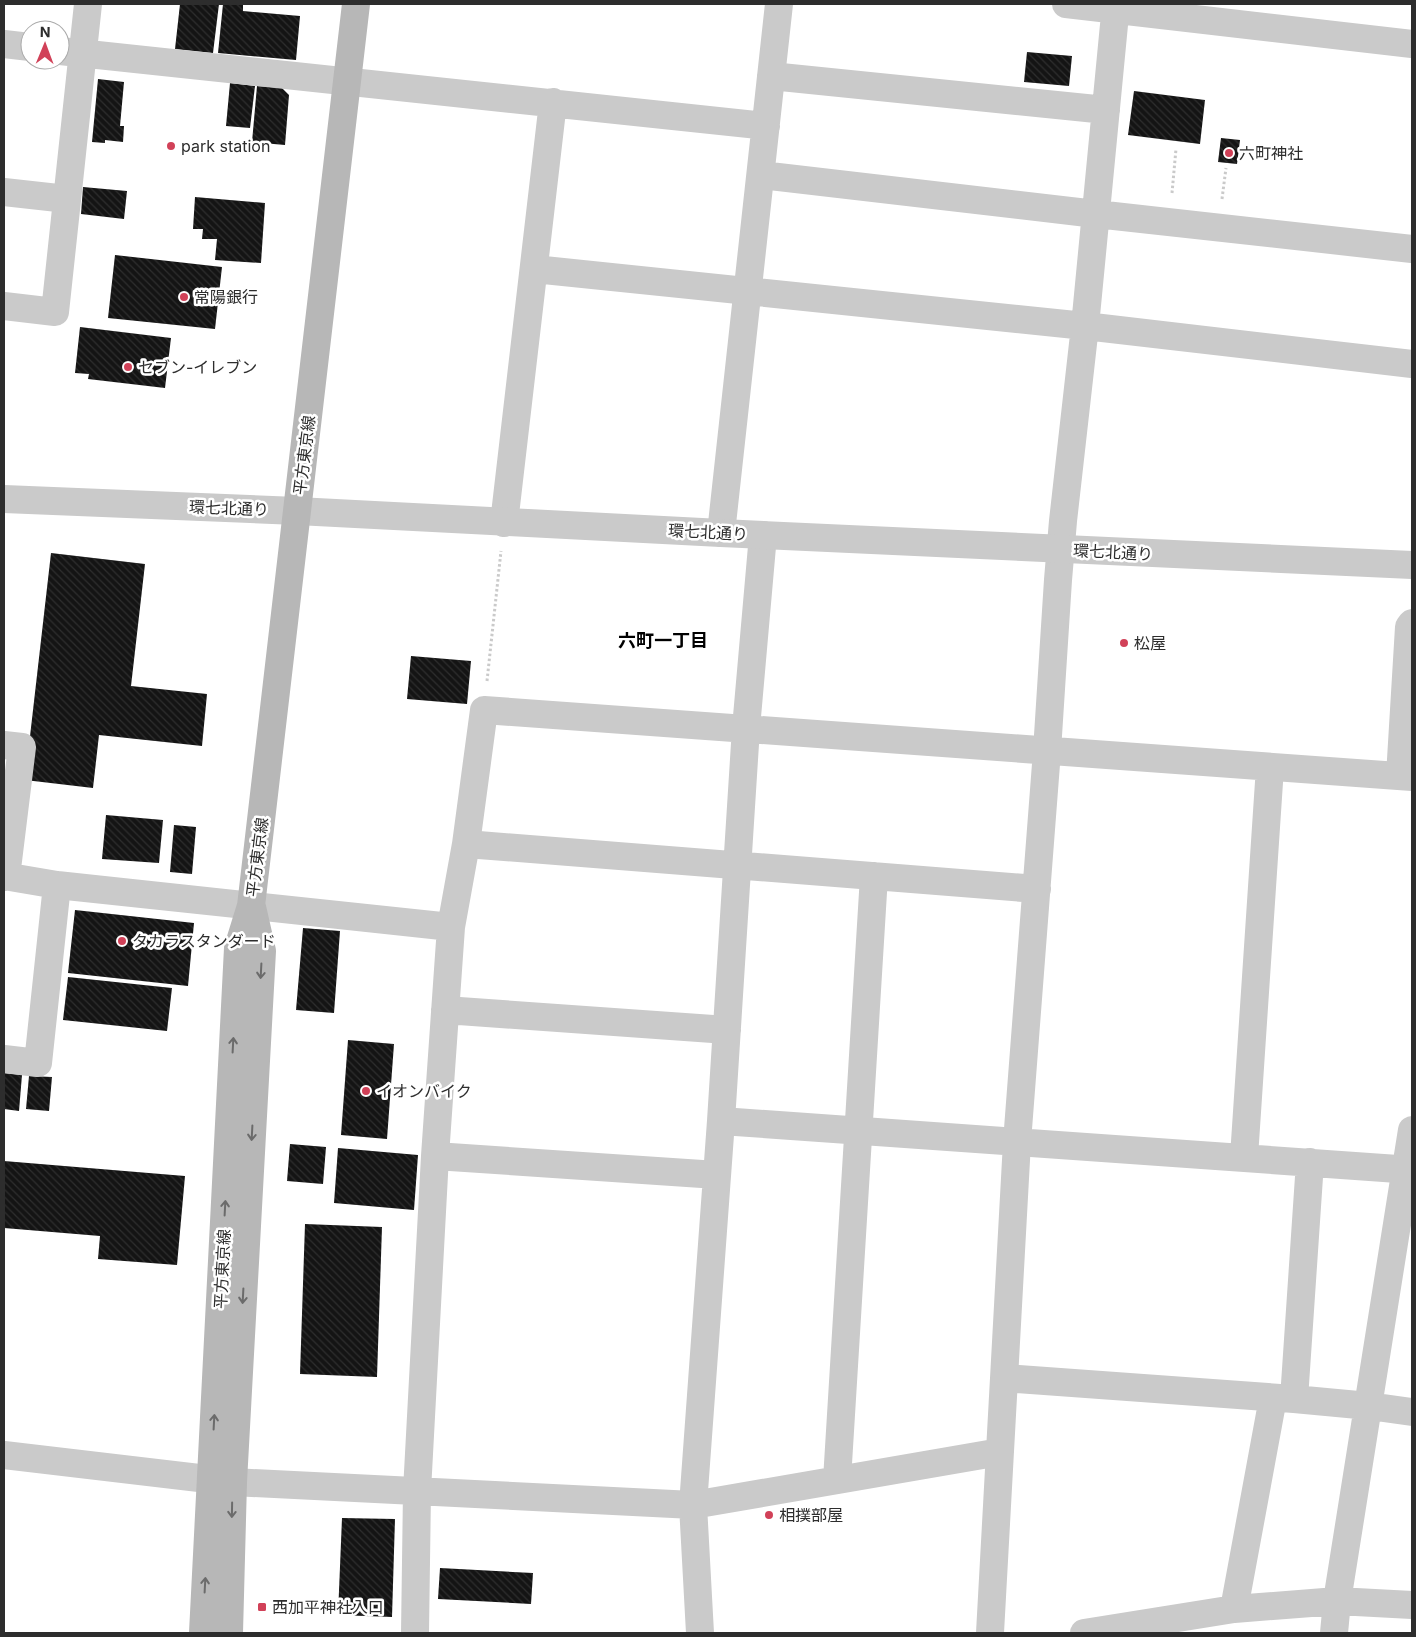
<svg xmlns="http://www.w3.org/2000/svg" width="1416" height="1637" font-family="Inter,'Noto Sans JP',sans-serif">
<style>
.building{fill:url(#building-back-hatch)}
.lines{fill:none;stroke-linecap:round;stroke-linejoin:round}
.path{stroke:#cacaca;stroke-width:3;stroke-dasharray:2.5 2.5;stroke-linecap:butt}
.minor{stroke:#cacaca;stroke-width:28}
.tertiary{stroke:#cacaca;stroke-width:28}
.secondary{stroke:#b7b7b7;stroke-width:28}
.oneway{stroke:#6b6b6b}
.poi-dot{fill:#d14158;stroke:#fff;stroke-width:2}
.labels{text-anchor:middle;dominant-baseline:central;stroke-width:5;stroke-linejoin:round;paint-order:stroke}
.poi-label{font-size:16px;fill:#2d2d2d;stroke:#fff;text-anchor:start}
.street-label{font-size:16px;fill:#2d2d2d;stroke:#fff}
.neighbourhood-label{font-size:18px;font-weight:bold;fill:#000;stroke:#fff}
</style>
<defs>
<pattern id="building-back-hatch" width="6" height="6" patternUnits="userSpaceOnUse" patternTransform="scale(1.25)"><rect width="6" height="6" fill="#141414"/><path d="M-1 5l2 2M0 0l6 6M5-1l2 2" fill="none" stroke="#2e2e2e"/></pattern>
</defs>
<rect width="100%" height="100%" fill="#fff"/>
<path class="building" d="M180 4H219L213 53 175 49Z
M223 4H243V11L300 16 296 60 218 53Z
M1027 52 1072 56 1069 86 1024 82Z
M98 79 124 82 120 126H124L123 142 105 140V143L92 142Z
M230 83 255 86 250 128 226 126Z
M257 86 282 88 289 95 285 145 252 142Z
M1134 91 1205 100 1200 144 1128 135Z
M1221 138 1240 140 1237 164 1218 162Z
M83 187 127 191 124 219 81 214Z
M195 197 265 203 261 263 215 260 217 239H202L203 229H193Z
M115 255 222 267 215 329 108 318Z
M80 327 171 338 165 388 88 379 89 374 75 373Z
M51 553 145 564 131 686 207 694 202 746 99 735 93 788 25 780Z
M411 656 471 661 467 704 407 699Z
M106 815 163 820 159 863 102 859Z
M174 825 196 827 192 874 170 872Z
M75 910 194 923 188 986 68 973Z
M303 928 340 931 334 1013 296 1010Z
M68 977 172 988 167 1031 63 1020Z
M348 1040 394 1044 387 1139 341 1135Z
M4 1073 22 1075 19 1111 4 1109Z
M29 1076 52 1077 49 1111 26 1109Z
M290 1144 326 1147 323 1184 287 1181Z
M338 1148 418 1155 414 1210 334 1203Z
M4 1161 185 1176 177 1265 98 1259 100 1236 4 1228Z
M305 1224 382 1227 377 1377 300 1374Z
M342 1518 395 1519 392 1617 338 1615Z
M440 1568 533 1573 531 1604 438 1599Z"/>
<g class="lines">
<path class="path" d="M1172 193 1176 149
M1222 199 1226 168
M487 681 501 551"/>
<path class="minor" d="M1066 4 1412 44
M4 44 30 47
M60 51 766 126
M771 76 1106 110
M761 175 1096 214 1412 249
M4 192 67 199
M534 269 1085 326 1412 364
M4 306 55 312 88 4
M504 523 553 102
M721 533 779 4
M4 745 22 747 6 877
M1400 776 1409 627 1412 623
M466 844 1037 889
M4 876 57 885 451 927
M445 1010 727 1030
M4 1059 38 1063 57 885
M721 1121 1412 1170
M435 1156 717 1175
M1244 1157 1270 767
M1004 1378 1294 1399 1369 1406 1412 1412
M1294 1399 1310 1162
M4 1455 233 1482 693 1505 1000 1452
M837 1480 874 876
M1234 1609 1273 1398
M415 1633 417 1491 435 1156 451 927 466 844 484 710 1412 777
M700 1633 693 1505 721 1121 746 728 763 535
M990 1633 1017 1142 1047 751 1058 580 1063 521 1085 326 1116 4
M1084 1633 1234 1609 1337 1601 1412 1605
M1334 1633 1337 1601 1412 1130"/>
<path class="tertiary" d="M4 499 297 511 721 533 1412 565"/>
<path class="secondary" d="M203 1633 238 948 251 906 356 4
M229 1633 233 1482 262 951 252 907"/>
</g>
<defs><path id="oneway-shaft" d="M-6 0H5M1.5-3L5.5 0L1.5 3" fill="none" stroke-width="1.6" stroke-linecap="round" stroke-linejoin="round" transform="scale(1.25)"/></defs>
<g class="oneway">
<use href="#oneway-shaft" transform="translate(261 971) rotate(93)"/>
<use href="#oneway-shaft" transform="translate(233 1045) rotate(-87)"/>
<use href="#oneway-shaft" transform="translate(252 1133) rotate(93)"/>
<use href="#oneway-shaft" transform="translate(225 1208) rotate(-87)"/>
<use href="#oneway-shaft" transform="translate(243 1296) rotate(93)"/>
<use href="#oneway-shaft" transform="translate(214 1422) rotate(-87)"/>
<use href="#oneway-shaft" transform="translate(232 1510) rotate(91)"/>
<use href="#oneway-shaft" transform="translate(205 1585) rotate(-87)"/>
</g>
<g class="poi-dot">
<circle cx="171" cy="146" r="5"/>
<circle cx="1229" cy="153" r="5"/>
<circle cx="184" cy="297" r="5"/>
<circle cx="128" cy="367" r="5"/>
<circle cx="1124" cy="643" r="5"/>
<circle cx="122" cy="941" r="5"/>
<circle cx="366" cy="1091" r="5"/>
<circle cx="769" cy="1515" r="5"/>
<rect x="257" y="1602" width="10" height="10" rx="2.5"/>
</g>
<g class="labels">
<g class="poi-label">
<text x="181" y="146">park station</text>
<text x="1239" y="153">六町神社</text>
<text x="194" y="297">常陽銀行</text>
<text x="138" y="367">セブン-イレブン</text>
<text x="1134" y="643">松屋</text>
<text x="132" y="941">タカラスタンダード</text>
<text x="376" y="1091">イオンバイク</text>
<text x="779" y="1515">相撲部屋</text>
<text x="272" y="1607">西加平神社入口</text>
</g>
<g class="street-label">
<text transform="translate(304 455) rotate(-83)">平方東京線</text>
<text transform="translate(229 508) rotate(2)">環七北通り</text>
<text transform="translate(708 532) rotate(3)">環七北通り</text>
<text transform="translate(1113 552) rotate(3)">環七北通り</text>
<text transform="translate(257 857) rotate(-83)">平方東京線</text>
<text transform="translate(222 1269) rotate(-87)">平方東京線</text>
</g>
<g class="neighbourhood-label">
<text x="663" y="640">六町一丁目</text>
</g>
</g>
<rect width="1416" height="1637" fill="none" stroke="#2d2d2d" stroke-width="10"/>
<g transform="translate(45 45) rotate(1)"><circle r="24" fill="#ffffff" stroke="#ababab"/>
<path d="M0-4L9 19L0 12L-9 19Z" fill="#d14158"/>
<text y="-8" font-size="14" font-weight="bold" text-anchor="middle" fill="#2d2d2d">N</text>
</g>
</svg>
